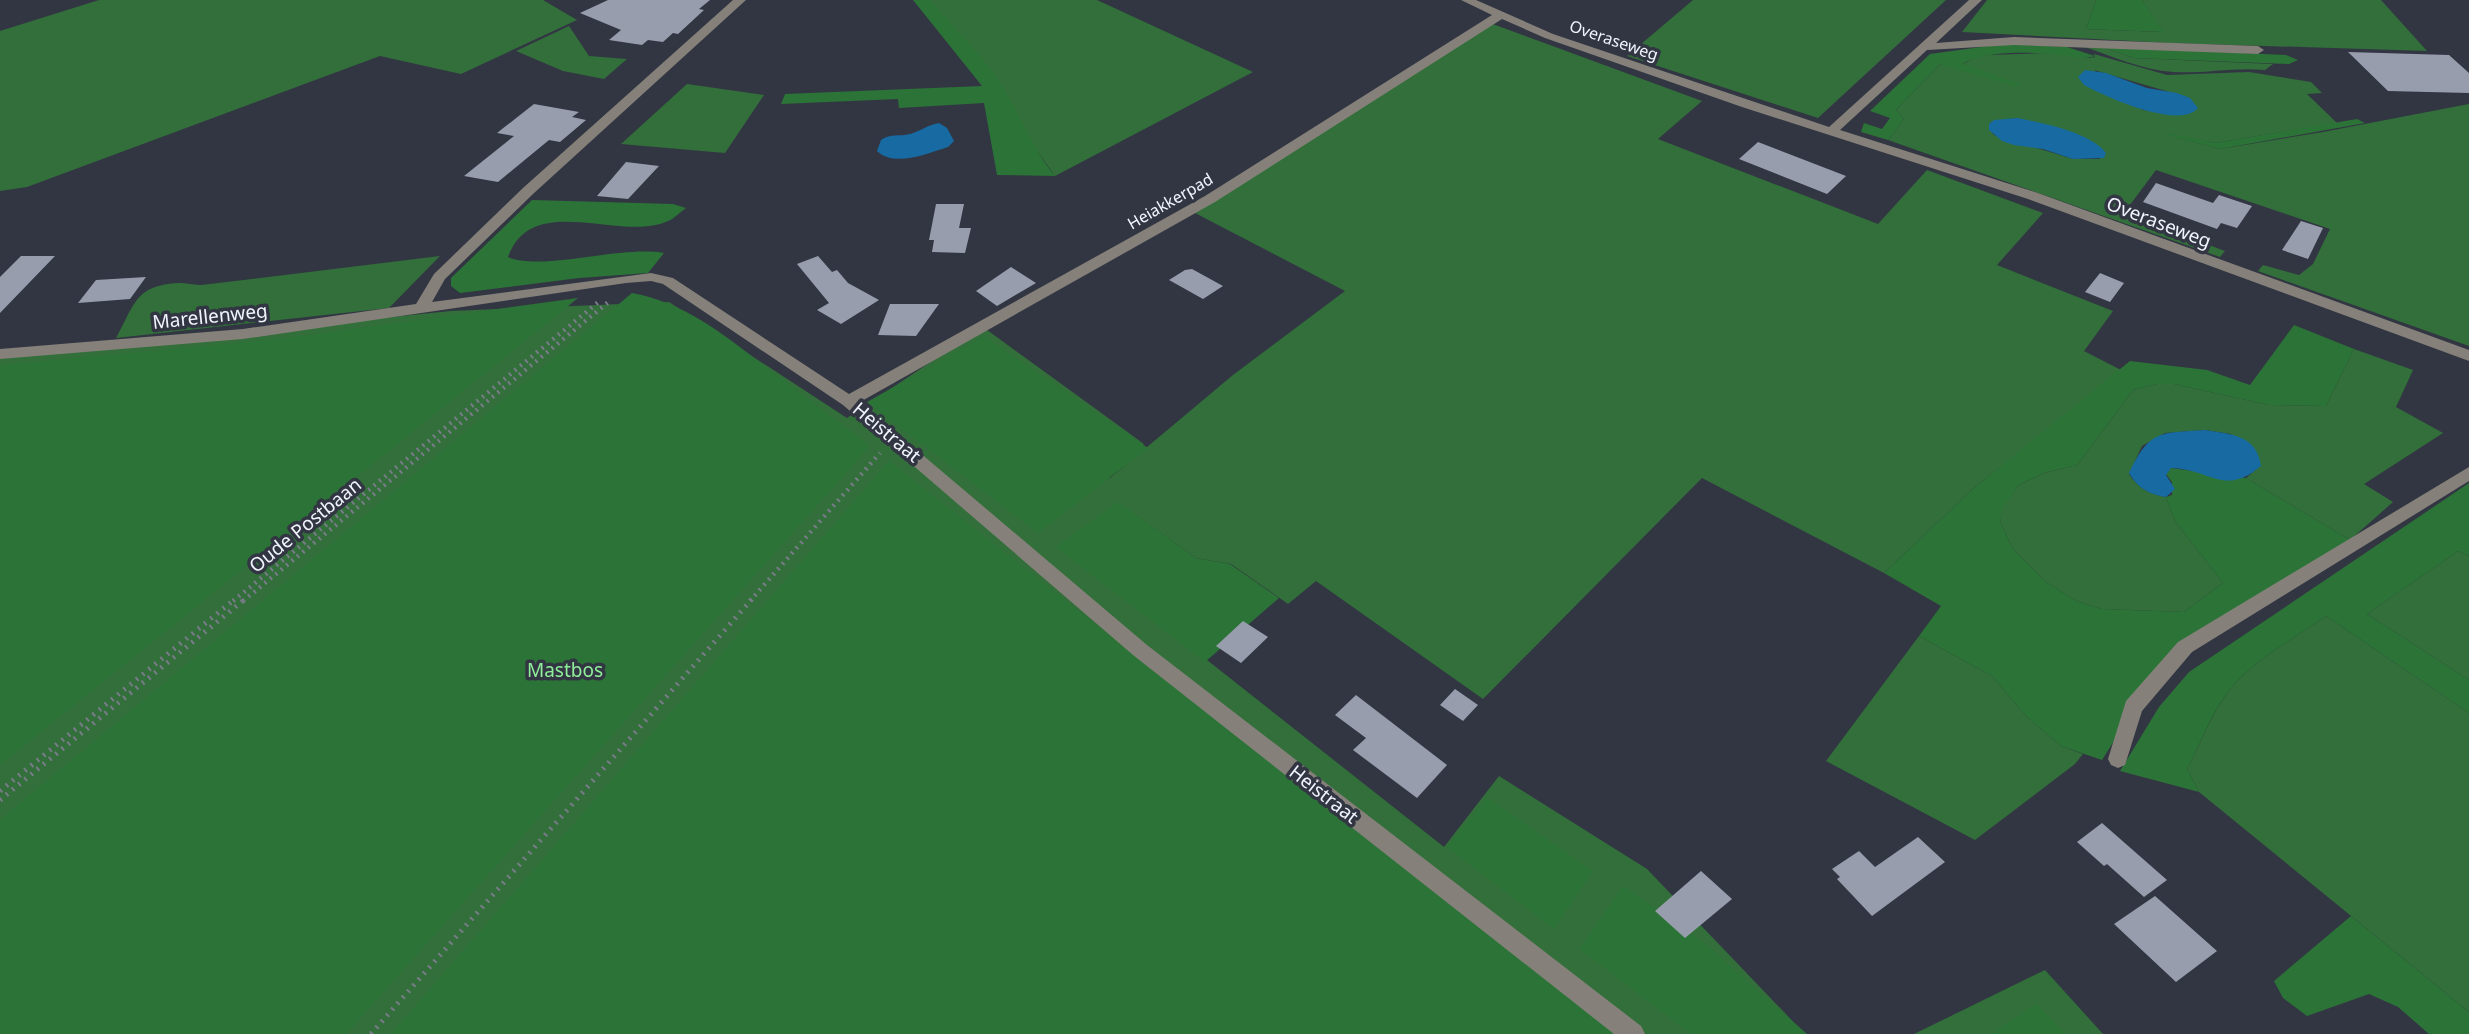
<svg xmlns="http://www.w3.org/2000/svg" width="2469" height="1034" font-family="'Noto Sans',sans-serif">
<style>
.green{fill:#326f3a;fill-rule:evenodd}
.forest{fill:#2c7337}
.water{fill:#176aa2}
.building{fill:#989dad}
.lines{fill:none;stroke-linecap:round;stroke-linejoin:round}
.path-far1{stroke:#787c88;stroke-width:4.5;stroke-dasharray:2 5;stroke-linecap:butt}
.path{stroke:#787c88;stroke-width:5;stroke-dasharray:2 6;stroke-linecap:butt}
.minor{fill:#85817a;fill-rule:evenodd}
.labels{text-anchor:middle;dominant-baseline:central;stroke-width:7;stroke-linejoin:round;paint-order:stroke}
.far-street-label{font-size:16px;fill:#f1f4fd;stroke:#323643}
.street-label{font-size:19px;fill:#f1f4fd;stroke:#323643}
.park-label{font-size:19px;fill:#8fee99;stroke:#323643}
</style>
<rect width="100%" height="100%" fill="#323643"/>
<path class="green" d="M99 0H543L577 20 461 74 380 56 27 187 0 191V31Z
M930 0H1097L1253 72 1055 176Z
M1693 0H1946L1818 118 1627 56Z
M1987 0H2096L2086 29 2162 32 2142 0H2381L2427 51 2170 43 1962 32Z
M1490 23 1702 101 1658 139 1878 224 1927 170 2043 213 1997 265 2113 311 2084 351 2121 370 1975 487 1884 573 1702 478 1483 699 1316 581 1288 604 1231 564 1196 558 1120 504 1169 630 1444 847 1499 776 1647 869 1805 1034H0V356L451 311 669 302 847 418 983 327 1144 444 1108 474 1110 478 1233 375 1345 291 1195 213Z
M569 26 589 56 627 59 604 79 563 71 516 51Z
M2085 47H2102L2134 58 2273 64 2265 70C2233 67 2204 74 2173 72 2143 70 2113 57 2085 47Z
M2048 53 2090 58 2095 57 2094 54 2167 75 2249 72 2311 82 2322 93 2307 94 2337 123 2216 143 2169 135 2220 149 2323 132 2469 104V346L2258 271 2263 265 2299 275 2313 264 2330 229 2156 170 2124 213 2225 251 2220 257 1888 140 1904 119 1896 110 1940 64 1969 68 1963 64 1976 57 1988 55ZM2094 70 2190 98 2189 114 2143 110ZM2017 118 2081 136 2093 142 2100 159H2073L1994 135 1990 130 1991 122Z
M687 84 764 95 725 153 621 144Z
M440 256 389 308 116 338C135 304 135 285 179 283 186 283 194 285 202 285Z
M2354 349 2413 370 2396 407 2443 433 2364 484 2393 502 2350 540 2246 478 2260 466 2231 434 2205 430 2165 433 2142 446 2129 474C2138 488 2149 494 2166 497L2175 521 2223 583 2184 612 2102 609 2076 601 2046 582 2013 549 2000 522 2001 508 2019 485 2044 473 2077 465 2133 390 2157 384H2174L2269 405 2326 406Z
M2458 551 2469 556V680L2367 614Z
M2326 616 2469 713V1012L2199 792 2187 769C2201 744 2210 716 2228 692 2251 661 2294 639 2326 616Z
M1919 636 1992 676 2026 716 2061 746 2083 754 2075 764 1975 840 1826 761Z
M2045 970 2103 1034H1914Z"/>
<path class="forest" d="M913 0H930C953 28 980 52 1000 83 1019 113 1032 148 1055 176L997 175 984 103 899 108 898 99 781 104 785 94 982 86Z
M2096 0H2142L2163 32 2086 29Z
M2003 44 2067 47 2095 56C2082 61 2065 55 2051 54 2028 52 1982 51 1963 64L2020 84 2017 87 1940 64 1896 110 1904 119 1888 140 1861 132 1864 123 1882 129 1890 118 1870 111 1930 54Z
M2102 47 2286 55 2298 60 2289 64 2134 58Z
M2357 119 2365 123 2220 149 2168 135 2171 134 2216 143Z
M532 200 673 204 686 208C680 212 674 219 668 221 621 243 532 190 508 257 542 272 620 245 664 253L648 273 579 278 460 293 451 286V278Z
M632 293C687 303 728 338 771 371 804 396 837 421 870 446L346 1034H0V820Z
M578 298 0 765V365L279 339Z
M2294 325 2354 349 2326 406 2269 405 2174 384H2157L2133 390 2077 465 2044 473 2019 485 2002 508 2000 522 2013 549 2046 582 2076 601 2102 609 2184 612 2223 583 2175 521 2166 497 2172 495V482L2166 474 2171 468 2246 478 2350 540 2173 661 2142 697 2102 760 2061 746 2026 716 1992 676 1919 636 1941 606 1884 573 1975 487 2130 361 2207 370 2250 385Z
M984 336 1148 448 1038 533 867 402Z
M889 461 1615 1034H391Z
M2469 483V556L2458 551 2367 614 2469 680V713L2326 616C2294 639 2251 661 2228 692 2210 715 2201 744 2187 769L2199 792 2120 771 2159 707 2189 672Z
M1118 502 1196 558 1230 564 1279 598 1205 662 1056 547Z
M1487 798 1593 871 1554 929 1447 847Z
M1623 886 1706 945 1807 1034H1691L1580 949Z
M2351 916 2469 1012V1034H2429L2398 1007 2369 994 2307 1016 2283 998 2274 981Z
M2036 1004 2065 1034H1992Z"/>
<path class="water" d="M2085 70 2106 73 2147 88 2177 93 2190 98 2198 108C2179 130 2106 97 2084 85L2078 77Z
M2017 118C2042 123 2090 132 2106 153L2104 158 2073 159 2043 149 2014 145 2002 141 1989 130V124L1994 120Z
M939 123 947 128 954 141 948 147C928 153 895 168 877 151L881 140C891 133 900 137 910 134 921 131 927 125 939 123Z
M2205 430C2231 434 2257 435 2261 466 2224 497 2211 469 2171 468L2166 475 2175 489 2166 497C2148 494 2138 488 2129 473 2150 430 2159 433 2205 430Z"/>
<path class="building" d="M608 0H710L699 9 704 10 678 34 673 33 663 42 648 40 642 45 609 40 621 30 580 13Z
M2348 52 2449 55 2469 73V93L2388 91Z
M534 104 579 112 572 117 586 120 560 142 549 140 498 182 464 176 514 136 497 133Z
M1758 142 1846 176 1827 194 1739 159Z
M626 162 659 166 628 199 597 196Z
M2156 183 2213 203 2219 195 2252 206 2237 228 2221 223 2217 229 2143 202Z
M936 204H964L959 228H971L965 253 932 252 934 240H929Z
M2301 221 2323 228 2308 259 2282 250Z
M21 256H55L0 313V277Z
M818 256 832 272 837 270 848 283 879 300 841 324 817 310 829 303 797 264Z
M1011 267 1036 283 997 306 976 291Z
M1192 269 1223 286 1203 299 1169 280 1185 270Z
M2100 273 2124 283 2110 302 2085 292Z
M146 277 130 299 78 303 96 280Z
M890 304H939L916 336 878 335Z
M1243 621 1268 637 1241 663 1216 646Z
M1455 689 1478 705 1463 721 1440 705Z
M1356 695 1447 765 1417 798 1353 750 1366 738 1335 715Z
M2102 823 2167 880 2144 897 2107 864 2104 866 2077 842Z
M1918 837 1945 862 1872 916 1837 879 1840 877 1832 869 1859 851 1875 867Z
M1701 871 1732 899 1685 938 1655 911Z
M2155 896 2217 951 2176 982 2114 924Z"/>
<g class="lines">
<path class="path-far1" d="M233 601 601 300
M243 601 611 300
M750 601 880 453"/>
<path class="path" d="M0 791 235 599
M0 800 245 599
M371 1034 752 599"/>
<path class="minor" d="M733 0H746L533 194 445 279 432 302 651 273 673 278 849 394 1205 196 1492 15 1461 0H1476L1553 34 1829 127 1969 0H1982L1936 43 2014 37 2258 46 2264 50 2258 54 2014 45 1927 50 1840 130 2038 193 2469 350V361L2028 199 1742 107 1545 38 1502 19 1215 202 860 402 1147 645 1641 1026 1645 1034H1614L1133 655 843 405 663 284 651 281 626 283 243 339 0 359V349L243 329 416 304 434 274 523 188Z
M2469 467V481L2192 652 2142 711 2125 765 2118 768 2111 765 2108 759 2126 701 2178 642Z"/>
</g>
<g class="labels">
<g class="far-street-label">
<text transform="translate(1614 40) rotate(19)">Overaseweg</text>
<text transform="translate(1170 201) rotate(-30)">Heiakkerpad</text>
</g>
<g class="street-label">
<text transform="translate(2159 222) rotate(21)">Overaseweg</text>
<text transform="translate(210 316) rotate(-6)">Marellenweg</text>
<text transform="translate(887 432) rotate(40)">Heistraat</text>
<text transform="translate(305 525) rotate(-39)">Oude Postbaan</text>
<text transform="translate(1324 794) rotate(38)">Heistraat</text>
</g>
<g class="park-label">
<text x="565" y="670">Mastbos</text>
</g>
</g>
</svg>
